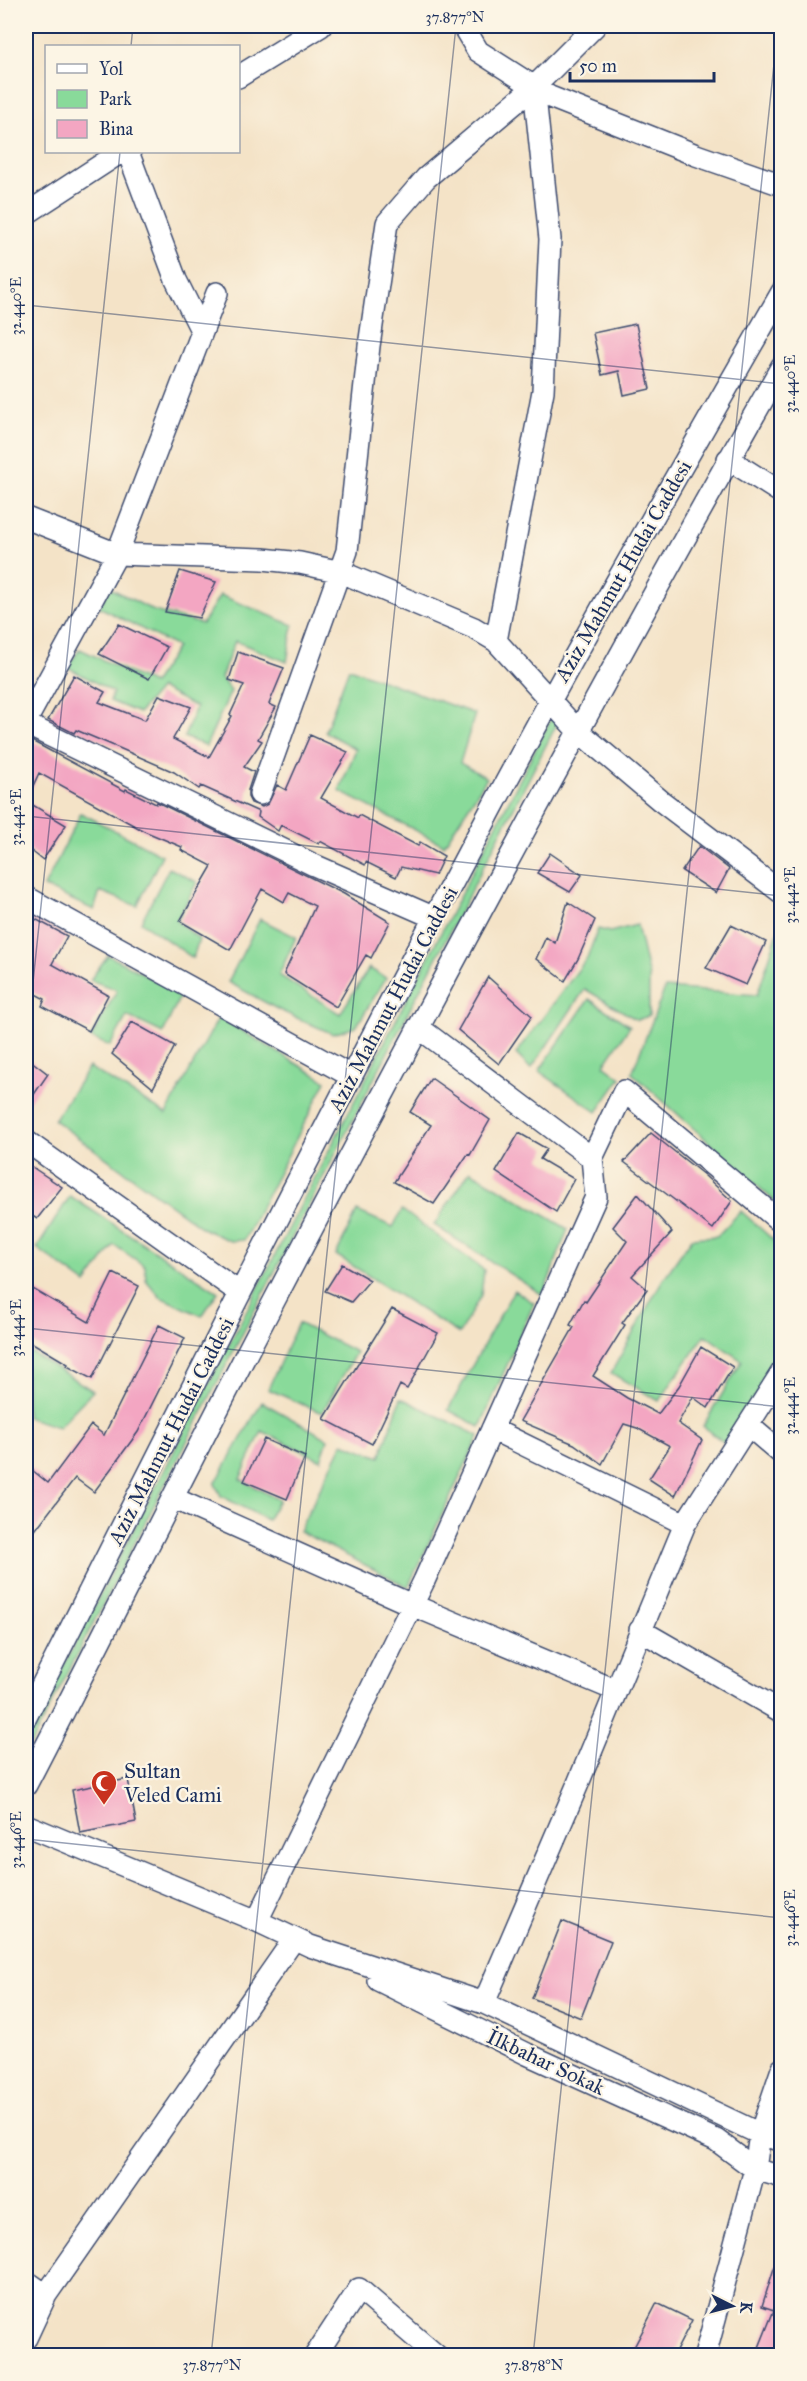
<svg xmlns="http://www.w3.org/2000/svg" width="807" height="2381" font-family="'IM FELL Great Primer',serif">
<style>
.green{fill:#89da9a;stroke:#52847c;stroke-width:1.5}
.building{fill:#f3a6c2}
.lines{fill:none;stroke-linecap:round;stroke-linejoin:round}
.minor-casing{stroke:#3c4a6e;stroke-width:24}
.minor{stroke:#fff;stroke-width:21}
.ticks{fill:none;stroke:#1b2f5e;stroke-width:1.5;stroke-opacity:0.45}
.labels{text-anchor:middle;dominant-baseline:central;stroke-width:4.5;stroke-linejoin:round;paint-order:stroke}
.street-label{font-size:21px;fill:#1b2f5e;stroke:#fcf5e5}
.poi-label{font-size:21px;fill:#1b2f5e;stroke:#fcf5e5;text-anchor:start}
.neatline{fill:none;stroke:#1b2f5e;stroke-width:2}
.ticks-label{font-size:15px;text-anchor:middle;fill:#1b2f5e}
</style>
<rect width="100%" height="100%" fill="#fcf5e5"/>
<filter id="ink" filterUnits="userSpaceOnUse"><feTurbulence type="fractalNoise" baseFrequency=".0167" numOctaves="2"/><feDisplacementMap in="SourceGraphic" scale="12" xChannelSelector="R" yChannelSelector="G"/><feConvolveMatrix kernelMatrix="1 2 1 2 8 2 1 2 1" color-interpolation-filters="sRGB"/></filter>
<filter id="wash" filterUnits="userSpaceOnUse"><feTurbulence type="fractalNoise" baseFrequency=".008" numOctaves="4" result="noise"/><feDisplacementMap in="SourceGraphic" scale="24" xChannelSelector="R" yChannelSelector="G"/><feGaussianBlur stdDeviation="1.35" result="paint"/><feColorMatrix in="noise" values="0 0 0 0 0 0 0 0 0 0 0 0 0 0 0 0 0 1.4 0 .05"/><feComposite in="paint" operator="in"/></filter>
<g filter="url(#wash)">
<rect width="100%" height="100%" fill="#f4e3c7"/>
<path class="green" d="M110 588 154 611 202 624 220 595 293 625 287 662 235 641 221 678 231 691 206 746 184 737 196 707 160 688 139 713 110 701 113 692 67 667 80 649 153 684 177 647 99 607Z
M349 668 475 714 460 763 487 778 444 845 339 791 356 749 325 732Z
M552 717 558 722 31 1744 26 1746V1739Z
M81 813 162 855 137 906 100 891 94 910 44 887Z
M169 868 197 882 177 921 199 939 193 958 141 922Z
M260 919 296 937 279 975 340 1014 369 968 386 978 356 1027 333 1034 279 1010 228 982Z
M781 923 782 1207H781L632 1073 665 988 757 995Z
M637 925 649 977V1016L637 1020 585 989 531 1069 516 1054 587 958 598 929 610 932Z
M108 955 181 994 163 1033 127 1016 110 1046 91 1038 117 990 90 980Z
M589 999 630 1026 604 1065 621 1078 597 1112 539 1071Z
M219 1017 326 1081 244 1240 230 1241 204 1229 54 1120 89 1067 166 1114Z
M470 1171 568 1229 543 1295 434 1225Z
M70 1196 218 1292 202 1316 160 1297 146 1280 145 1266 114 1245 86 1284 37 1248Z
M402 1210 484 1270 481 1295 459 1334 336 1255 357 1211 393 1227Z
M741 1211 781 1247V1356L726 1444 703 1426 742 1361 705 1335 659 1401 611 1373 662 1281 692 1238 717 1236Z
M514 1290 534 1303 480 1427 448 1410Z
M298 1323 356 1352 322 1413 268 1389Z
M26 1349 93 1391 58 1427 26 1417Z
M401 1398 479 1436 408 1587 299 1531 343 1443 380 1457Z
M262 1402 328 1439 321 1460 262 1431 240 1479 279 1500 267 1520 221 1496 215 1484Z"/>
<g id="blocks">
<path class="building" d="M636 324 650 389 624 395 619 371 602 375 593 333Z
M180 571 216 582 199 618 165 612Z
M119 624 167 647 149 679 99 654Z
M238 652 284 668 269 704 276 707 258 739 262 741 244 767 254 772 248 790V797L251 803 262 807 268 804 277 785 286 790 310 735 348 752 321 798 358 818 359 815 418 846 420 842 444 856 435 875 401 867 396 877 366 862 365 865 320 841 319 844 281 825 278 831 258 817 259 812 201 786 199 789 174 772 119 748 76 730 74 733 48 720 74 675 105 692 99 702 145 720 159 695 191 707 173 739 209 757 232 716 230 715 244 685 229 680Z
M28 739 125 791 126 789 156 804 157 802 344 894 390 922 371 958 366 955 336 1007 284 974 315 906 289 893 284 902 262 889 230 950 180 921 212 866 181 850 182 847 144 831 39 773 26 801 66 825 43 860 26 847V745Z
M699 846 729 869 716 893 682 871Z
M550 853 582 875 570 892 537 873Z
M568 902 595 920 578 959 565 981 536 959 546 937 555 943Z
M26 914 67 936 52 964 108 995 89 1031 42 1006 45 999 26 989Z
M731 925 766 942 746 985 706 968Z
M488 977 532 1016 499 1064 458 1030Z
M132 1022 175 1046 153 1088 112 1054Z
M26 1057 48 1074 26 1106Z
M431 1078 490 1120 470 1155 468 1154 434 1204 394 1182 431 1125 410 1112Z
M519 1133 547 1149 540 1159 574 1179 556 1212 496 1172Z
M651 1133 704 1175 732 1201 713 1229 624 1162Z
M32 1167 62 1187 37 1219 26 1212V1176Z
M638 1194 672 1232 632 1276 647 1289 622 1323 625 1325 593 1376 627 1398 658 1414 679 1386 701 1347 733 1367 708 1408 693 1397 678 1423 702 1440 675 1496 649 1479 670 1446 637 1428 624 1424 602 1464 574 1444 520 1421 574 1327 570 1325 584 1300 586 1302 627 1241 613 1227Z
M342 1264 370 1280 351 1302 325 1291Z
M113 1273 139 1286 92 1379 67 1366 68 1364 26 1339V1285L89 1322Z
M392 1309 438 1333 407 1389 400 1385 372 1444 324 1419Z
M159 1325 185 1338 138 1432 94 1492 75 1478 26 1542V1465L48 1483 91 1425 104 1435Z
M264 1439 305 1457 287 1499 244 1481Z
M128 1779 136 1822 80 1833 72 1790Z
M562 1921 611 1941 581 2018 532 1998Z
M778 2256H782V2355H756L774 2310 762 2306Z
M657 2303 692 2320 674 2355H630Z"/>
</g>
</g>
<g filter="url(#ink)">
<use href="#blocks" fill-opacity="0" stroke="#3c4a6e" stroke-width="1.5"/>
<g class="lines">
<g class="minor-casing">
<path id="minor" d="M463 26 478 51 550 97 696 155 782 185
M238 77 321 26
M534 87 595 26
M128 152 176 280 202 332
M26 214 121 152
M728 459 782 493
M26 518 117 554 263 559 300 563 341 572 474 628 496 641 577 730 661 801 782 893
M26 721 117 554 217 293
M26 724 314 865 435 918
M260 794 347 551 369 346 387 223 426 178 534 87 550 239 543 391 496 641
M26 897 351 1076
M418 1027 592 1158 624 1091 782 1223
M26 1141 240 1293
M748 1425 782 1454
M492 1429 685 1524
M173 1498 412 1605 615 1690
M640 1630 782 1712
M26 1717C179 1413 332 1109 492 808 585 634 684 463 782 292
M26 1785C109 1625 189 1463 273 1303 438 988 606 675 782 366
M26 1825 257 1921 310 1946 484 2003 760 2134 782 2141
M257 1921 424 1581 596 1197 592 1158
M378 1980 527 2054 716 2140 755 2169 782 2177
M484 2003 577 1786 685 1524 782 1372
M26 2281 46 2295
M26 2338 46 2295 294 1939
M315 2356 359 2289 437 2356
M705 2356 755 2169 760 2134 782 2069"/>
</g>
<use href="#minor" class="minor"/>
</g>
</g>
<path class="ticks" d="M131 46 133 26M26 305 782 384M26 816 782 896M26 1049 120 152M26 1328 782 1407M26 1839 782 1918M26 2350 76 2356M211 2356 456 26M533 2356 778 26"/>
<defs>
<g id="mosque-pin" transform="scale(1.35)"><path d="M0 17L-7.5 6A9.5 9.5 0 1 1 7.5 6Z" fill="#c8321e" stroke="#fcf5e5"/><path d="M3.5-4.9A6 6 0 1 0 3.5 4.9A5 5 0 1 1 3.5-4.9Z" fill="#fff"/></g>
</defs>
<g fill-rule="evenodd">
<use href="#mosque-pin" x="104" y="1783"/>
</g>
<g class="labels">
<g class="street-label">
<text transform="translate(623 571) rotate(-60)">Aziz Mahmut Hudai Caddesi</text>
<text transform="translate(393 999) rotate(-62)">Aziz Mahmut Hudai Caddesi</text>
<text transform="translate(171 1431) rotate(-63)">Aziz Mahmut Hudai Caddesi</text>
<text transform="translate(546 2062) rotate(25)">İlkbahar Sokak</text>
</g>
<g class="poi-label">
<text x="124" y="1771">Sultan<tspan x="124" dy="24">Veled Cami</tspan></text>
</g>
</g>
<rect width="807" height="2381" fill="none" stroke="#fcf5e5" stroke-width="66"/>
<rect x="45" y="45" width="195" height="108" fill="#fcf5e5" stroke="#a2a6af" stroke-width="1.5"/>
<rect x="57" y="64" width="30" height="9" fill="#ffffff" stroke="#a2a6af" stroke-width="1.5"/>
<text x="99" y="75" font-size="18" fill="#1b2f5e">Yol</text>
<rect x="57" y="90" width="30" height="18" fill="#89da9a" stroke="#a2a6af" stroke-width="1.5"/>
<text x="99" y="105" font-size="18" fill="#1b2f5e">Park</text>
<rect x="57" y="120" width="30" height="18" fill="#f3a6c2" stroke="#a2a6af" stroke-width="1.5"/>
<text x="99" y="135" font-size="18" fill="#1b2f5e">Bina</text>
<g transform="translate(732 2306) rotate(96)" stroke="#fcf5e5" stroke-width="4.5" paint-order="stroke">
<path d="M0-4.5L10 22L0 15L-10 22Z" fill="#1b2f5e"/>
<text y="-9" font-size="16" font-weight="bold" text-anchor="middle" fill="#1b2f5e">K</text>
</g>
<path d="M570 72v9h144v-9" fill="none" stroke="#1b2f5e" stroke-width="3"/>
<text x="579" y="72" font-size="18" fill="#1b2f5e" stroke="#fcf5e5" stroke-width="4.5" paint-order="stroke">50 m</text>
<rect x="33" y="33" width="741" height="2315" class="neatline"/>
<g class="ticks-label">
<text x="455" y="22">37.877°N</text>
<text transform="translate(16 306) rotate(-90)" y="5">32.440°E</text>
<text transform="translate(790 384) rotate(-90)" y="5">32.440°E</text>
<text transform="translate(16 817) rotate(-90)" y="5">32.442°E</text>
<text transform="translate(790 895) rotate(-90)" y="5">32.442°E</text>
<text transform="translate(16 1328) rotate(-90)" y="5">32.444°E</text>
<text transform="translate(790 1406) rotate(-90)" y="5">32.444°E</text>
<text transform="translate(16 1840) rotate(-90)" y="5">32.446°E</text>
<text transform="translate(790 1918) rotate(-90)" y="5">32.446°E</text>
<text x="212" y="2370">37.877°N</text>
<text x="534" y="2370">37.878°N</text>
</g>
</svg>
